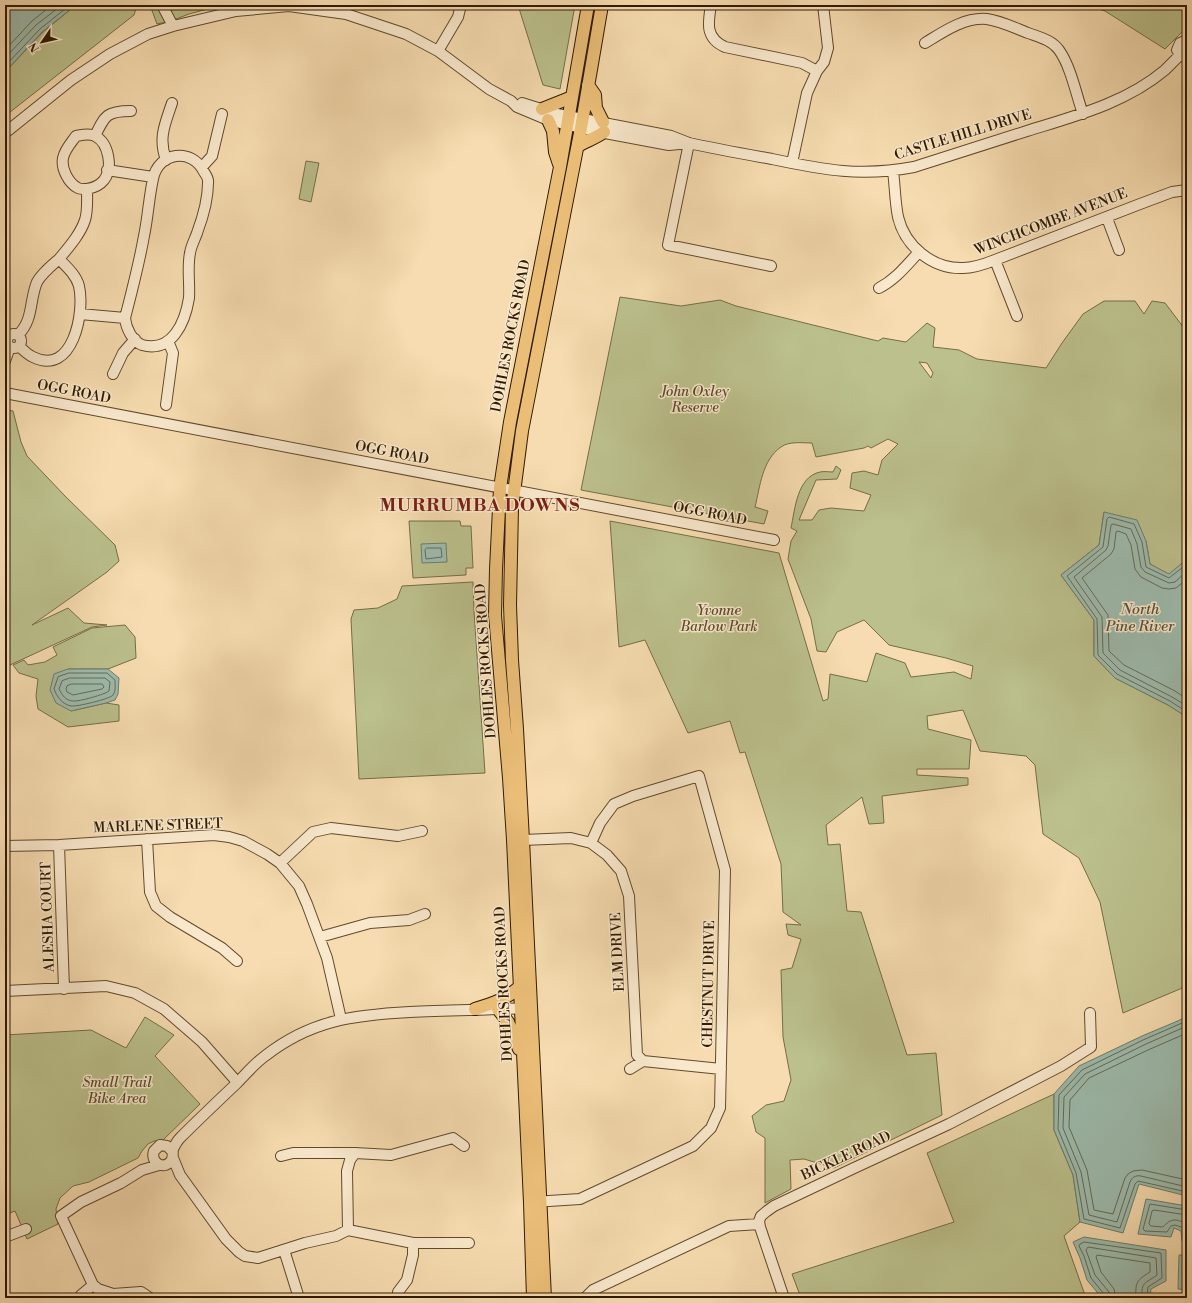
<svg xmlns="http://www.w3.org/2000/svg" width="1192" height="1303" font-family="'Libre Bodoni',serif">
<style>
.green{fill:#bbc08c;stroke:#766d46;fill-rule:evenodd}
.water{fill:#9dbbad;stroke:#717b68}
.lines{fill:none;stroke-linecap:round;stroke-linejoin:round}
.shore{stroke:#666a57;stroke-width:1}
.minor-casing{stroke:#624a2d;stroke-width:12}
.major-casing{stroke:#301a01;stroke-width:14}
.minor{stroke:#f9e8cc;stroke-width:10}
.major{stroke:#ebbe78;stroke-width:12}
.labels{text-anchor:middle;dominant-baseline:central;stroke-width:3;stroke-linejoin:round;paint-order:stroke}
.street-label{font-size:14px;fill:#301a01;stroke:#f9e8cc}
.park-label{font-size:14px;font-style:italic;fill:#5a4c2b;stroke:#f9e8cc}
.water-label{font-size:15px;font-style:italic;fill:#56523d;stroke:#f9e8cc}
.district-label{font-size:18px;font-weight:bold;letter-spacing:1px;fill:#7a1f14;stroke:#f9e8cc}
</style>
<rect width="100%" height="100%" fill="#f6dcb0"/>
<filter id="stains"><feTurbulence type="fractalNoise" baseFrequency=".005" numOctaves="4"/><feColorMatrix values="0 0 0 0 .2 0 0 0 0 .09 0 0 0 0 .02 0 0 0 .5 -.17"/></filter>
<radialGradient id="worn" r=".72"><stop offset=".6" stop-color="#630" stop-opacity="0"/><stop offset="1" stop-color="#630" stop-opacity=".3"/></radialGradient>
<path class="green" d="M76 5H137L134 15 5 116V72L43 32Z
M150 5H223L189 14 171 21 157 24Z
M518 5H575L560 89 543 85Z
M1087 5H1175L1187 13V27L1165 49 1105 11Z
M306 161 319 163 311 202 299 199Z
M620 297 681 306 720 300 736 306 878 341 883 338 906 342 927 323 935 328 933 347 959 350 977 359 1046 368 1062 343 1083 314 1104 301H1135L1144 314 1152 301 1165 303 1187 332V559L1169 575 1150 564 1146 541 1104 512 1099 545 1061 575 1094 620V656L1115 678 1168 705 1187 717V986L1123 1013 1100 902 1079 858 1043 834 1035 765 1026 756 980 751 963 710 927 716 928 729 971 740 969 769H917V775L968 778V785L882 796 884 823 869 824 862 797 826 825 828 845 840 844 847 911 861 912 907 1055 936 1053 942 1115 834 1168 804 1159 790 1160 791 1189 765 1203V1138L756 1132 752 1116 766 1105 784 1101 791 1080 783 1037 781 970 792 968 801 939 788 935 786 924 801 925 783 912 781 864 745 752 740 753 730 721 688 733 645 640 619 647 610 521 779 553 823 701 828 699 830 674 867 682 876 653 905 663 911 677 954 672 971 679 973 666 946 658 889 645 864 620 837 632 826 652 817 651 811 619 788 559 791 541 797 531 791 528C795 509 797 477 820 472 824 471 829 472 833 472L836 466 841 470 837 479 816 480 799 520H812L819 510 831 508 864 511 871 495 850 488 852 473 864 471 878 475 882 460 898 444 888 439 871 448 868 446 864 448 816 457 812 443C802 443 789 441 781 447 762 460 760 487 755 507L768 511 764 524 581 490ZM919 362 927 363 933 373 931 378Z
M5 409 13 411 21 442 27 456 65 496 115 545 119 561 107 572 32 625 68 608 84 623 107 625 92 627 10 665 5 660Z
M409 521H460L461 526H471L473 568H466V575L413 578Z
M473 582 474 611 485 773 359 779 351 619 354 610 378 608 397 599 402 586Z
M125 625 135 637 136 658 108 669H68L71 711 106 703 119 705V721L68 727 38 709 36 696 38 679 19 673 13 665 24 660 28 665 45 662 57 655 53 647 92 628Z
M145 1017 174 1035 155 1056 200 1104 163 1140 154 1141 148 1144 142 1151 138 1158 89 1182 73 1186 60 1198 56 1209 58 1224 27 1239 15 1211 5 1215V1035L91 1030 126 1048Z
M1054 1094V1130L1073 1175 1080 1222 1064 1236 1086 1298H801L792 1274 954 1222 927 1153Z"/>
<path class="water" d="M5 5H76L42 32 5 72Z
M1104 512 1137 520 1146 541 1150 564 1169 574 1187 559V717L1168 705 1115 678 1094 656V620L1061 575 1099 545Z
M446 543 447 562 422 563 421 544Z
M68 669H108L119 678 118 694 115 700 106 703 71 711 56 703 50 690 54 674Z
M1187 1015V1196L1139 1184 1123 1233 1080 1222 1073 1175 1054 1130V1094L1079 1066 1142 1036 1180 1020Z
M1146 1199 1187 1206V1242L1182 1241 1181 1231 1174 1228 1171 1237 1138 1234Z
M1084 1237 1166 1250V1281L1151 1289 1150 1298H1102L1087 1280 1080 1258 1073 1242Z
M1179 1255H1187V1290L1178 1289Z"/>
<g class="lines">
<path class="shore" d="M5 50 32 21 52 5
M5 58 36 25 62 5
M5 66 40 29 70 5
M427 548H441L442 557 426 559 425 550Z
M1187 564 1169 578 1146 567 1142 542 1134 524 1109 517 1107 519 1103 547 1067 576 1097 619 1098 655 1117 674 1170 701 1187 712
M1187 571 1175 582 1169 583 1145 572 1141 567 1137 544 1131 529 1113 524 1111 525 1108 546 1106 550 1074 577 1102 617 1103 653 1120 670 1172 697 1187 706
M1187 579 1176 588 1169 589 1162 588 1141 577 1135 569 1131 545 1126 534 1118 531 1116 532 1114 549 1111 554 1082 578 1108 615 1109 651 1124 665 1175 691 1187 699
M69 673H107L115 680C115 684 116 691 113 695 110 699 76 707 71 706 62 704 57 697 54 689L58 677Z
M70 678H105L110 682 109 691C106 694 78 702 73 701 66 701 62 695 59 689L62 681Z
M72 684H102L103 685 104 687 102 689 73 695 67 692 66 689 67 686Z
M1187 1020 1182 1023 1143 1040 1082 1070 1059 1095 1058 1129 1076 1173 1084 1219 1120 1228 1135 1184 1138 1181 1187 1192
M1187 1026 1146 1044 1085 1074 1064 1097 1063 1128 1081 1172 1089 1215 1117 1222 1130 1182C1132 1177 1136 1175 1141 1176L1187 1187
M1187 1033 1148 1050 1089 1078 1070 1100 1069 1127 1087 1170 1094 1210 1113 1214 1125 1178 1128 1174 1133 1171 1142 1170 1187 1180
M1187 1210 1150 1204 1143 1229 1145 1231 1167 1232 1171 1226 1175 1225 1184 1228 1185 1236 1187 1238
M1187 1215 1154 1210 1152 1211 1149 1224 1151 1226 1163 1227C1171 1218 1177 1218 1187 1225
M1105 1298 1104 1294 1091 1278 1084 1256 1079 1246 1080 1244 1084 1242 1161 1253 1162 1278 1148 1287 1147 1298
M1110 1298 1109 1292 1095 1275 1086 1250 1088 1247 1156 1258 1157 1275C1145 1284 1141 1281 1142 1298
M1116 1298 1114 1289 1101 1272 1096 1257 1097 1255 1150 1263V1272C1137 1280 1135 1282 1136 1298"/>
<g class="minor-casing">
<path id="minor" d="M162 5 173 26
M711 5C708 23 705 38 725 47L802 63 817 71
M1187 40 1180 43 1177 50 1180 55 1187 57
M925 43C943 32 964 17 987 19 1001 21 1015 28 1028 33 1039 37 1052 40 1059 50 1071 67 1076 94 1083 114
M438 51 458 17 461 5
M522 103 557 114 671 136 689 143C716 149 744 154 772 159 824 170 861 177 914 167 951 155 989 143 1027 131 1075 116 1126 103 1165 70 1170 65 1175 60 1180 55
M5 133 71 80 110 54 148 34 173 26 236 11 289 6 346 14 406 34 438 51 489 89 511 101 517 107 548 120 589 130 669 145 689 143
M95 136C105 115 107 111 131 111
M689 143 668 245 771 266
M166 160C158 138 165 124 172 103
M792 163 807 93 817 71 824 62 828 48 823 5
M202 167 212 156 222 114
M107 170 153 177
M893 171C895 186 895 202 898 217 905 246 932 269 963 268 974 268 985 264 995 260L1140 204 1172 192 1187 190
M1107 218 1119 250
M59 259C68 248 80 235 85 220 88 211 87 199 87 189 85 189 80 189 78 188 68 183 61 168 63 158 65 149 71 143 76 136 82 135 89 133 95 136 109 143 113 168 104 180 100 185 93 188 87 189
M995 260 1017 316
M879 288C895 280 906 266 918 253
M80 314 125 318C132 291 139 264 144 236 148 217 149 197 153 179 158 152 192 147 204 172 206 175 209 179 208 183 208 200 203 217 197 233 195 239 191 246 190 253 187 268 190 284 189 298 185 323 172 353 142 345 132 341 126 328 125 318
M7 341a7 7 0 1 1 14 0a7 7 0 1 1-14 0Z
M18 335C34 319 29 301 37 282 42 273 51 266 59 259 67 267 76 275 79 286 85 312 73 377 33 357 28 355 23 350 19 346
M5 361 10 347
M113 374 123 353 135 339
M5 393 774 540
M166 405 173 353 168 341
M147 839 150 892 156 906 170 917 222 948 237 961
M523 840 571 838 591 843 607 855 621 871 629 896 637 1055 643 1061 721 1069
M59 845 64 989
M5 846 59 845 214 835 229 837 243 841 267 854 280 863 299 886 307 904 327 958 341 1019
M280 863 313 832 331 828 398 836 422 831
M320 937 370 923 409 920 425 914
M5 991 106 986 135 993 164 1009 202 1042 237 1082
M630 1069 643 1061
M172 1151 167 1146 160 1145 154 1151C150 1162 163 1171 171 1161 174 1157 172 1153 173 1149 175 1145 177 1141 180 1138 199 1119 218 1101 237 1083 246 1074 254 1064 265 1056 311 1020 354 1015 410 1012 449 1010 488 1010 528 1008
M281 1156 293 1153H355L391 1155 453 1138 464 1146
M173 1158 180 1175 226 1239 239 1252 245 1256 258 1258 305 1243 336 1236 348 1230 413 1243H469
M533 1202 580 1199 693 1146 711 1128 720 1108 725 870 699 776 633 796 614 804 600 823 591 843
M348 1230 347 1171 350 1160 355 1153
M5 1237 26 1229
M284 1250 299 1298
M398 1292 407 1280 413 1255V1243
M80 1298 81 1295 93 1285
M150 1298 141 1292 113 1294 98 1289 93 1285 61 1216 81 1202 121 1183 142 1170 159 1165
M585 1298 593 1290 729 1226 759 1224
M784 1298 760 1227 759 1221 761 1216 767 1211 774 1206 852 1169 949 1124 1061 1066 1091 1047 1090 1013"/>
</g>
<g class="major-casing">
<path id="major" d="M588 85 595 95 596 108 603 122
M542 109 572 97
M548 120 553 131 555 152 559 164
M578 146C586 141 596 138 604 132
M475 1009C491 1004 508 999 520 986
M498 1009 508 1022 519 1049
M533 1298 530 1202 513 840 509 778 495 615 496 569 500 488 510 422 560 167 588 5
M545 1298 523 840 517 729 512 660 510 605 512 508 522 431 581 128 602 5"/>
</g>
<use href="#minor" class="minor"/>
<use href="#major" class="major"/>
</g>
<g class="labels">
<g class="street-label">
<text transform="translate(963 135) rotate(-17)">CASTLE HILL DRIVE</text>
<text transform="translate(1051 222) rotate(-21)">WINCHCOMBE AVENUE</text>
<text transform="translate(511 336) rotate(-79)">DOHLES ROCKS ROAD</text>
<text transform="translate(74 392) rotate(11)">OGG ROAD</text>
<text transform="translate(392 453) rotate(11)">OGG ROAD</text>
<text transform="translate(710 514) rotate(11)">OGG ROAD</text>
<text transform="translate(486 661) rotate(-94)">DOHLES ROCKS ROAD</text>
<text transform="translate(158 826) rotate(-2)">MARLENE STREET</text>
<text transform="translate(48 917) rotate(-92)">ALESHA COURT</text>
<text transform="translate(618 952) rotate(-93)">ELM DRIVE</text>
<text transform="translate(504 984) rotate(-93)">DOHLES ROCKS ROAD</text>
<text transform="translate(709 984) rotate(-89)">CHESTNUT DRIVE</text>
<text transform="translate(846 1156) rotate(-25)">BICKLE ROAD</text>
</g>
<g class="park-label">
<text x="695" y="392">John Oxley<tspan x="695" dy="16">Reserve</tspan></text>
<text x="719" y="611">Yvonne<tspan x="719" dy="16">Barlow Park</tspan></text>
<text x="117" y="1083">Small Trail<tspan x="117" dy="16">Bike Area</tspan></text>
</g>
<g class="water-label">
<text x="1140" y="609">North<tspan x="1140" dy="17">Pine River</tspan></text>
</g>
<g class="district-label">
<text x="480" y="505">MURRUMBA DOWNS</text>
</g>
</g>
<rect width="1192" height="1303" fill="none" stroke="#f6dcb0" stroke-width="20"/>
<rect x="6" y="6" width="1180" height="1291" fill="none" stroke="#301a01" stroke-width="2"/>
<rect x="10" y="10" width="1172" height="1283" fill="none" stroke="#301a01"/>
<g transform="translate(42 42) rotate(236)" stroke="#f9e8cc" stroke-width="3" paint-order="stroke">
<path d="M0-3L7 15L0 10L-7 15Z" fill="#301a01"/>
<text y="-6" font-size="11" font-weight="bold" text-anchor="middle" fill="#301a01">N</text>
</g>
<rect width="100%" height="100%" filter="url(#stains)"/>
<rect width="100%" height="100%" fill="url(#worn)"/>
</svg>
